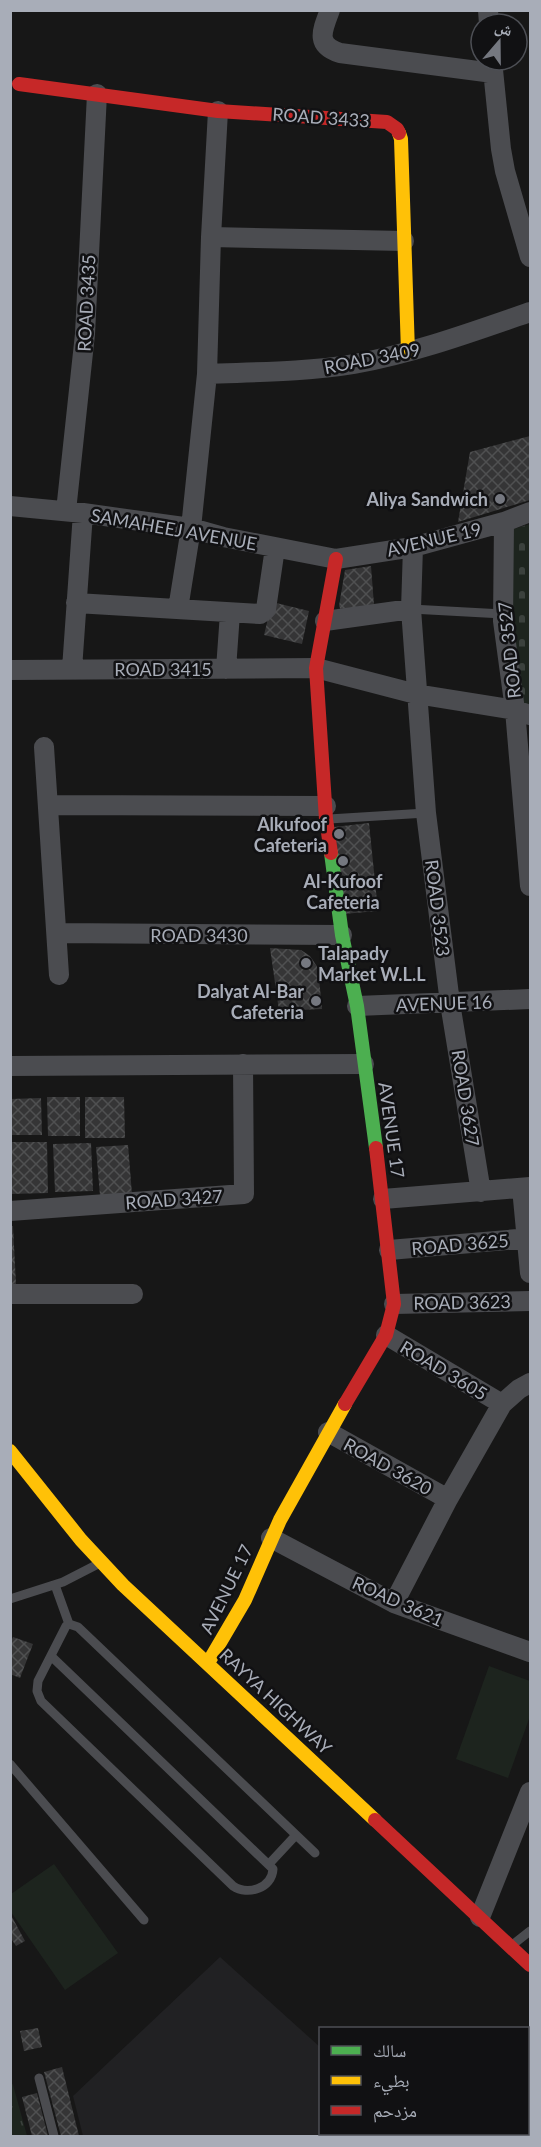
<svg xmlns="http://www.w3.org/2000/svg" width="541" height="2147" font-family="Lato,'Noto Naskh Arabic',sans-serif">
<style>
.built{fill:#212123}
.grass{fill:url(#grass-tufts)}
.cemetery{fill:url(#cemetery-stones)}
.garden{fill:#1d241e}
.building{fill:url(#building-cross-hatch)}
.lines{fill:none;stroke-linecap:round;stroke-linejoin:round}
.lane{stroke:#4b4c50;stroke-width:9}
.street{stroke:#4b4c50;stroke-width:20}
.fast{stroke:#4caf50;stroke-width:14}
.slow{stroke:#ffc107;stroke-width:14}
.jam{stroke:#c62828;stroke-width:14}
.poi-dot{fill:#757880;stroke:#111113;stroke-width:2}
.labels{text-anchor:middle;dominant-baseline:central;stroke-width:5;stroke-linejoin:round;paint-order:stroke}
.street-label{font-size:18px;fill:#a8adb8;stroke:#111113}
.poi-label{font-size:18px;font-weight:bold;fill:#a8adb8;stroke:#111113;text-anchor:end}
</style>
<defs>
<pattern id="grass-tufts" width="24" height="20" patternUnits="userSpaceOnUse" patternTransform="scale(1.5)"><rect width="24" height="20" fill="#1d241e"/><path d="M3 7l-1-3M5 7V3M7 7l1-3M15 17l-1-3M17 17v-4M19 17l1-3" fill="none" stroke="#3b413d"/></pattern>
<pattern id="cemetery-stones" width="16" height="16" patternUnits="userSpaceOnUse" patternTransform="scale(1.5)"><rect width="16" height="16" fill="#1d241e"/><path d="M2 7V4a2 2 0 0 1 4 0v3zM10 15v-3a2 2 0 0 1 4 0v3z" fill="#3b413d"/></pattern>
<pattern id="building-cross-hatch" width="8" height="8" patternUnits="userSpaceOnUse" patternTransform="scale(1.5)"><rect width="8" height="8" fill="#353536"/><path d="M0 0l8 8M0 8l8-8" fill="none" stroke="#4f5051"/></pattern>
</defs>
<rect width="100%" height="100%" fill="#171717"/>
<path class="built" d="M220 1957 320 2047V2134H416L420 2136H83L73 2096Z"/>
<path class="grass" d="M10 2081 13 2085 27 2136H11Z"/>
<path class="cemetery" d="M530 524V719H527L512 657 507 531Z"/>
<path class="garden" d="M489 1666 530 1681V1716L508 1778 456 1759Z
M54 1864 118 1953 65 1990 11 1912V1894Z"/>
<path class="building" d="M530 436V500L458 522 470 452Z
M371 566 374 605 342 612 339 606 345 570Z
M272 602 309 611 302 644 264 635Z
M369 823 378 911 343 914 334 827Z
M270 948 301 950 310 956 318 968 322 1009 279 1011Z
M47 1097H80V1136H48Z
M85 1097H124L125 1138H85Z
M41 1098 42 1135H10V1099Z
M10 1142H47L48 1193 11 1194Z
M91 1143 93 1191 55 1192 53 1144Z
M128 1145 132 1194 100 1196 96 1147Z
M10 1226H13L16 1284H10Z
M13 1637 33 1644 20 1678 10 1674V1643Z
M12 1917 25 1941 16 1946 10 1937V1918Z
M38 2028 42 2047 24 2051 20 2031Z
M62 2067 79 2136H61L44 2072Z
M37 2093 48 2136H32L22 2097Z"/>
<g class="lines">
<path class="lane" d="M411 609 503 614
M329 819 426 813
M55 1585 69 1624
M10 1599 63 1582 100 1563
M51 1656 273 1869C272 1888 248 1896 233 1886L41 1701 37 1691 38 1681 66 1626 69 1624 78 1627 315 1853
M10 1764 144 1920
M269 1864 296 1835
M511 1946 530 1931
M39 2078 54 2136
M528 2124 530 2121
M514 2136 517 2134"/>
<path class="street" d="M330 10C322 31 315 45 340 53L493 73
M488 10 489 24
M492 60 501 149 505 171 530 257
M211 237 404 241
M207 374C256 372 306 372 354 364 415 353 472 332 530 312
M10 506 83 513 191 528 223 537 336 559 413 547 504 522 530 512
M66 511 85 334 97 94
M504 522 503 621 515 710 530 886
M413 547 411 609 426 813 450 1003 481 1192
M76 603 260 614 266 609 275 548
M178 609 191 528 207 374 211 237 218 111
M325 621 411 609
M72 669 83 513
M226 669 230 613
M10 670 316 668 416 694 515 710 530 715
M44 747 59 975
M48 805 326 806
M57 933 342 935
M357 1006 530 999
M10 1066 364 1064
M522 1188 530 1273
M383 1199 530 1187
M10 1211 244 1194 243 1064
M389 1250 530 1238
M10 1294H133
M394 1304 530 1301
M386 1335 502 1404
M328 1432 448 1499
M271 1538 394 1603 530 1652
M394 1603 448 1499 502 1404 519 1389 530 1383
M480 1917 530 1792"/>
<path class="fast" d="M331 853 342 935 357 1006 376 1148"/>
<path class="slow" d="M399 133 401 139 408 352
M10 1451 81 1540 123 1585 375 1820
M208 1663 245 1600 280 1520 345 1404"/>
<path class="jam" d="M19 84 218 111 387 122 397 129 399 133
M331 853 326 819 316 668 336 559
M345 1404 386 1335 394 1304 376 1148
M375 1820 530 1965"/>
</g>
<g class="poi-dot">
<circle cx="500" cy="499" r="6"/>
<circle cx="339" cy="834" r="6"/>
<circle cx="343" cy="861" r="6"/>
<circle cx="306" cy="963" r="6"/>
<circle cx="316" cy="1001" r="6"/>
</g>
<g class="labels">
<g class="street-label">
<text transform="translate(321 117) rotate(4)">ROAD 3433</text>
<text transform="translate(86 303) rotate(-87)">ROAD 3435</text>
<text transform="translate(372 358) rotate(-11)">ROAD 3409</text>
<text transform="translate(174 529) rotate(10)">SAMAHEEJ AVENUE</text>
<text transform="translate(434 539) rotate(-13)">AVENUE 19</text>
<text transform="translate(509 650) rotate(-96)">ROAD 3527</text>
<text x="163" y="669">ROAD 3415</text>
<text transform="translate(438 908) rotate(83)">ROAD 3523</text>
<text x="199" y="935">ROAD 3430</text>
<text transform="translate(444 1003) rotate(-2)">AVENUE 16</text>
<text transform="translate(466 1098) rotate(81)">ROAD 3627</text>
<text transform="translate(392 1130) rotate(82)">AVENUE 17</text>
<text transform="translate(174 1199) rotate(-4)">ROAD 3427</text>
<text transform="translate(460 1244) rotate(-5)">ROAD 3625</text>
<text transform="translate(462 1302) rotate(-1)">ROAD 3623</text>
<text transform="translate(444 1370) rotate(31)">ROAD 3605</text>
<text transform="translate(388 1466) rotate(29)">ROAD 3620</text>
<text transform="translate(226 1589) rotate(-64)">AVENUE 17</text>
<text transform="translate(398 1601) rotate(24)">ROAD 3621</text>
<text transform="translate(276 1701) rotate(43)">RAYYA HIGHWAY</text>
</g>
<g class="poi-label">
<text x="488" y="499">Aliya Sandwich</text>
<text x="327" y="824">Alkufoof<tspan x="327" dy="21">Cafeteria</tspan></text>
<text x="343" y="881" text-anchor="middle">Al-Kufoof<tspan x="343" dy="21">Cafeteria</tspan></text>
<text x="318" y="953" text-anchor="start">Talapady<tspan x="318" dy="21">Market W.L.L</tspan></text>
<text x="304" y="991">Dalyat Al-Bar<tspan x="304" dy="21">Cafeteria</tspan></text>
</g>
</g>
<rect width="541" height="2147" fill="none" stroke="#a8adb8" stroke-width="24"/>
<rect x="319" y="2027" width="210" height="108" fill="#111113" stroke="#4d4f55" stroke-width="1.5"/>
<rect x="331" y="2046" width="30" height="9" fill="#4caf50" stroke="#4d4f55" stroke-width="1.5"/>
<text x="373" y="2057" font-size="18" fill="#a8adb8">سالك</text>
<rect x="331" y="2076" width="30" height="9" fill="#ffc107" stroke="#4d4f55" stroke-width="1.5"/>
<text x="373" y="2087" font-size="18" fill="#a8adb8">بطيء</text>
<rect x="331" y="2106" width="30" height="9" fill="#c62828" stroke="#4d4f55" stroke-width="1.5"/>
<text x="373" y="2117" font-size="18" fill="#a8adb8">مزدحم</text>
<g transform="translate(499 42) rotate(20)"><circle r="28" fill="#111113" stroke="#4d4f55" stroke-width="1.5"/>
<path d="M0-4.5L10 22L0 15L-10 22Z" fill="#757880"/>
<text y="-9" font-size="16" font-weight="bold" text-anchor="middle" fill="#a8adb8">ش</text>
</g>
</svg>
